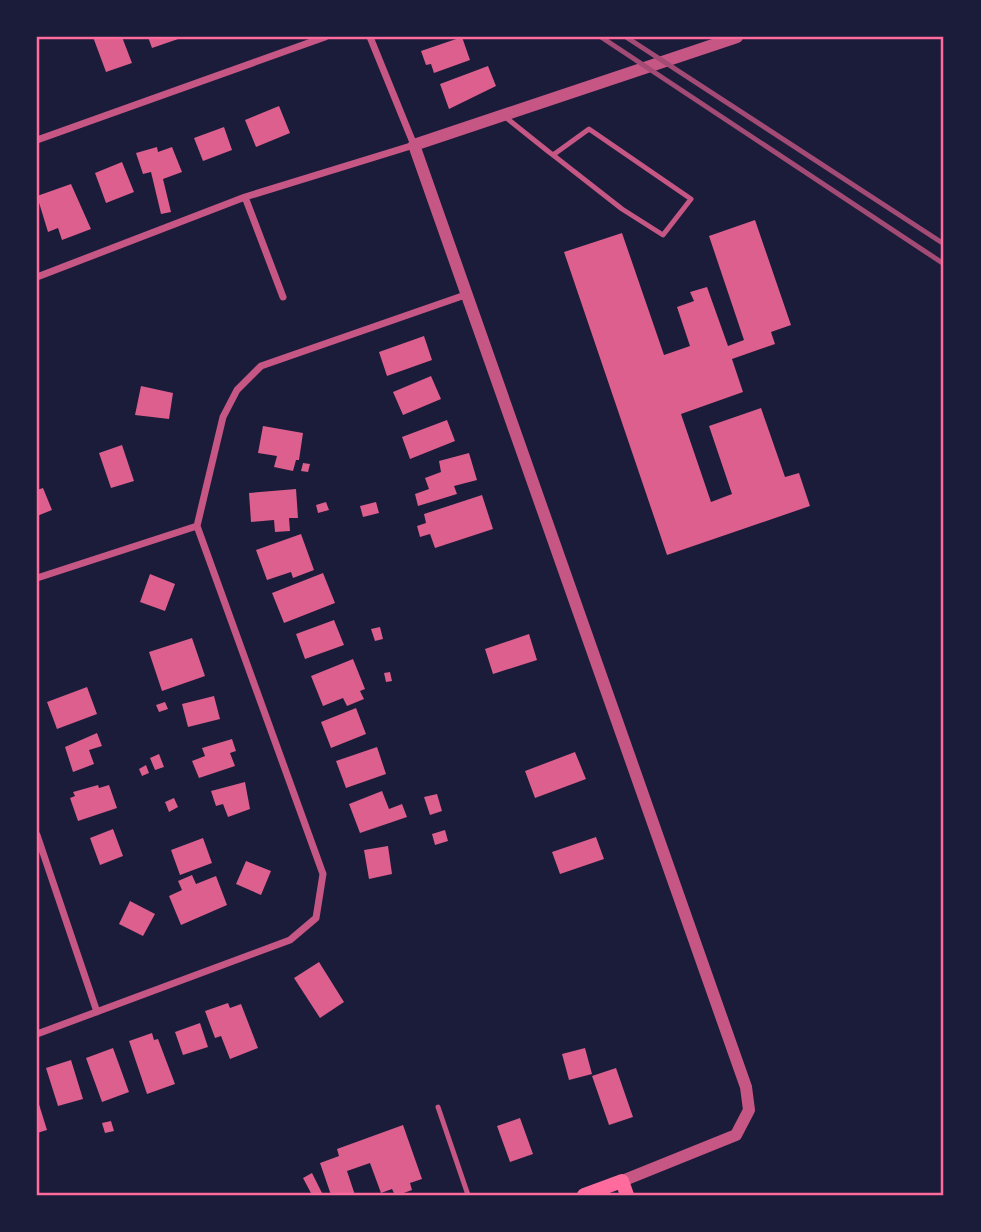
<svg xmlns="http://www.w3.org/2000/svg" width="981" height="1232" font-family="'Fira Sans Condensed',sans-serif">
<style>
.building{fill:#dd5f8e}
.lines{fill:none;stroke-linecap:round;stroke-linejoin:round}
.service{stroke:#c65784;stroke-width:5}
.minor{stroke:#c65784;stroke-width:7}
.tertiary{stroke:#c65784;stroke-width:12}
.secondary{stroke:#ff6b9d;stroke-width:14}
.rail{stroke:#a44b75;stroke-width:5}
.neatline{fill:none;stroke:#ff6b9d;stroke-width:2.5}
</style>
<rect width="100%" height="100%" fill="#1b1b3a"/>
<path class="building" d="M93 37H122L132 63 106 72Z
M148 37H184L152 48Z
M462 37 470 60 434 73 431 64 426 65 421 51Z
M488 66 496 86 449 109 440 84Z
M279 106 290 133 256 147 245 120Z
M224 127 232 150 203 161 194 138Z
M157 147 158 152 172 147 182 172 163 179 171 212 161 214 151 172 143 174 136 153Z
M122 162 134 192 106 203 95 173Z
M71 184 91 229 62 240 58 228 48 232 37 196Z
M755 220 791 325 771 332 775 344 732 359 743 392 681 414 711 502 732 494 709 426 761 408 785 477 799 473 810 506 667 555 564 252 622 233 664 355 690 346 677 307 694 301 690 292 707 287 728 346 744 340 709 236Z
M424 336 432 360 387 376 379 352Z
M431 376 441 399 403 415 393 392Z
M141 386 173 393 169 419 135 415Z
M447 420 455 441 410 459 402 437Z
M263 426 303 433 299 460H296L293 471 274 467 277 456 258 453Z
M122 445 134 481 111 488 99 453Z
M469 453 477 480 454 486 457 494 418 506 415 494 429 489 425 478 441 472 439 461Z
M303 463 310 464 308 472 301 471Z
M43 488 52 510 37 516V490Z
M296 489 298 518H289L290 531 275 532 274 520 251 522 249 493Z
M482 495 493 529 435 548 430 534 420 537 417 526 426 523 424 514Z
M326 502 329 510 318 513 316 505Z
M376 502 379 513 363 517 360 506Z
M301 534 314 570 293 578 291 572 267 580 256 550Z
M323 573 335 603 284 623 272 593Z
M150 574 175 584 165 611 140 602Z
M334 620 344 645 305 659 296 634Z
M380 627 383 639 375 641 371 629Z
M529 634 537 660 493 674 485 649Z
M192 638 205 676 162 691 149 652Z
M353 659 365 689 360 691 364 699 347 706 343 698 323 706 311 676Z
M390 672 392 681 386 682 384 673Z
M87 687 97 714 57 729 47 702Z
M214 696 220 719 188 727 182 704Z
M165 702 168 709 159 712 156 705Z
M356 708 366 734 331 748 321 722Z
M97 733 102 746 89 750 94 764 73 772 65 747Z
M232 739 236 751 230 753 235 766 199 778 192 761 205 756 202 748Z
M377 747 386 774 346 788 336 761Z
M575 752 586 779 535 798 525 771Z
M159 754 164 767 155 770 150 758Z
M146 765 149 773 142 776 139 769Z
M245 782 250 809 228 817 223 804 216 806 211 791Z
M98 785 99 788 109 785 117 808 78 821 70 798 75 796 73 792Z
M382 791 389 809 402 804 407 817 360 833 349 804Z
M437 794 442 811 430 815 424 797Z
M174 798 178 807 169 812 165 802Z
M113 829 123 856 100 865 90 838Z
M445 830 448 841 435 845 432 834Z
M596 837 604 859 560 874 552 852Z
M203 838 212 863 180 875 171 850Z
M388 846 392 874 369 879 364 850Z
M246 861 271 871 261 895 236 884Z
M192 875 196 884 216 876 227 905 181 925 169 896 182 890 178 881Z
M130 901 155 914 143 936 119 924Z
M319 962 344 1002 320 1018 294 978Z
M228 1003 230 1008 241 1004 258 1048 230 1059 221 1036 215 1038 205 1011Z
M200 1023 208 1047 183 1055 175 1032Z
M152 1033 154 1040 158 1039 175 1084 147 1094 129 1041Z
M113 1048 129 1092 102 1102 86 1058Z
M585 1048 592 1074 569 1080 562 1054Z
M71 1060 83 1099 58 1106 46 1068Z
M616 1068 633 1117 609 1125 592 1076Z
M37 1098 47 1130 37 1133Z
M520 1118 533 1154 510 1162 497 1126Z
M111 1121 114 1131 105 1133 102 1123Z
M403 1125 422 1179 410 1183 412 1190 398 1195H395L392 1189 381 1193 370 1163 347 1171 355 1195H331L320 1163 339 1156 337 1149Z
M312 1173 323 1195H312L303 1178Z"/>
<g class="lines">
<path class="service" d="M504 116 549 152 553 155 622 209 663 235 691 199 589 129 553 155
M438 1107 468 1195"/>
<path class="minor" d="M37 140 325 37
M245 197 283 297
M37 277 245 197 414 145 370 37
M197 526 223 417 237 390 261 366 468 294
M37 578 197 526
M37 835 97 1012
M37 1034 290 940 316 918 323 874 197 526"/>
<path class="tertiary" d="M622 1181 736 1135 749 1110 746 1087 414 145 737 37"/>
<path class="secondary" d="M584 1195 622 1181 627 1195"/>
<path class="rail" d="M601 37 944 264
M626 37 944 244"/>
</g>
<rect width="981" height="1232" fill="none" stroke="#1b1b3a" stroke-width="77"/>
<rect x="38" y="38" width="904" height="1156" class="neatline"/>
</svg>
